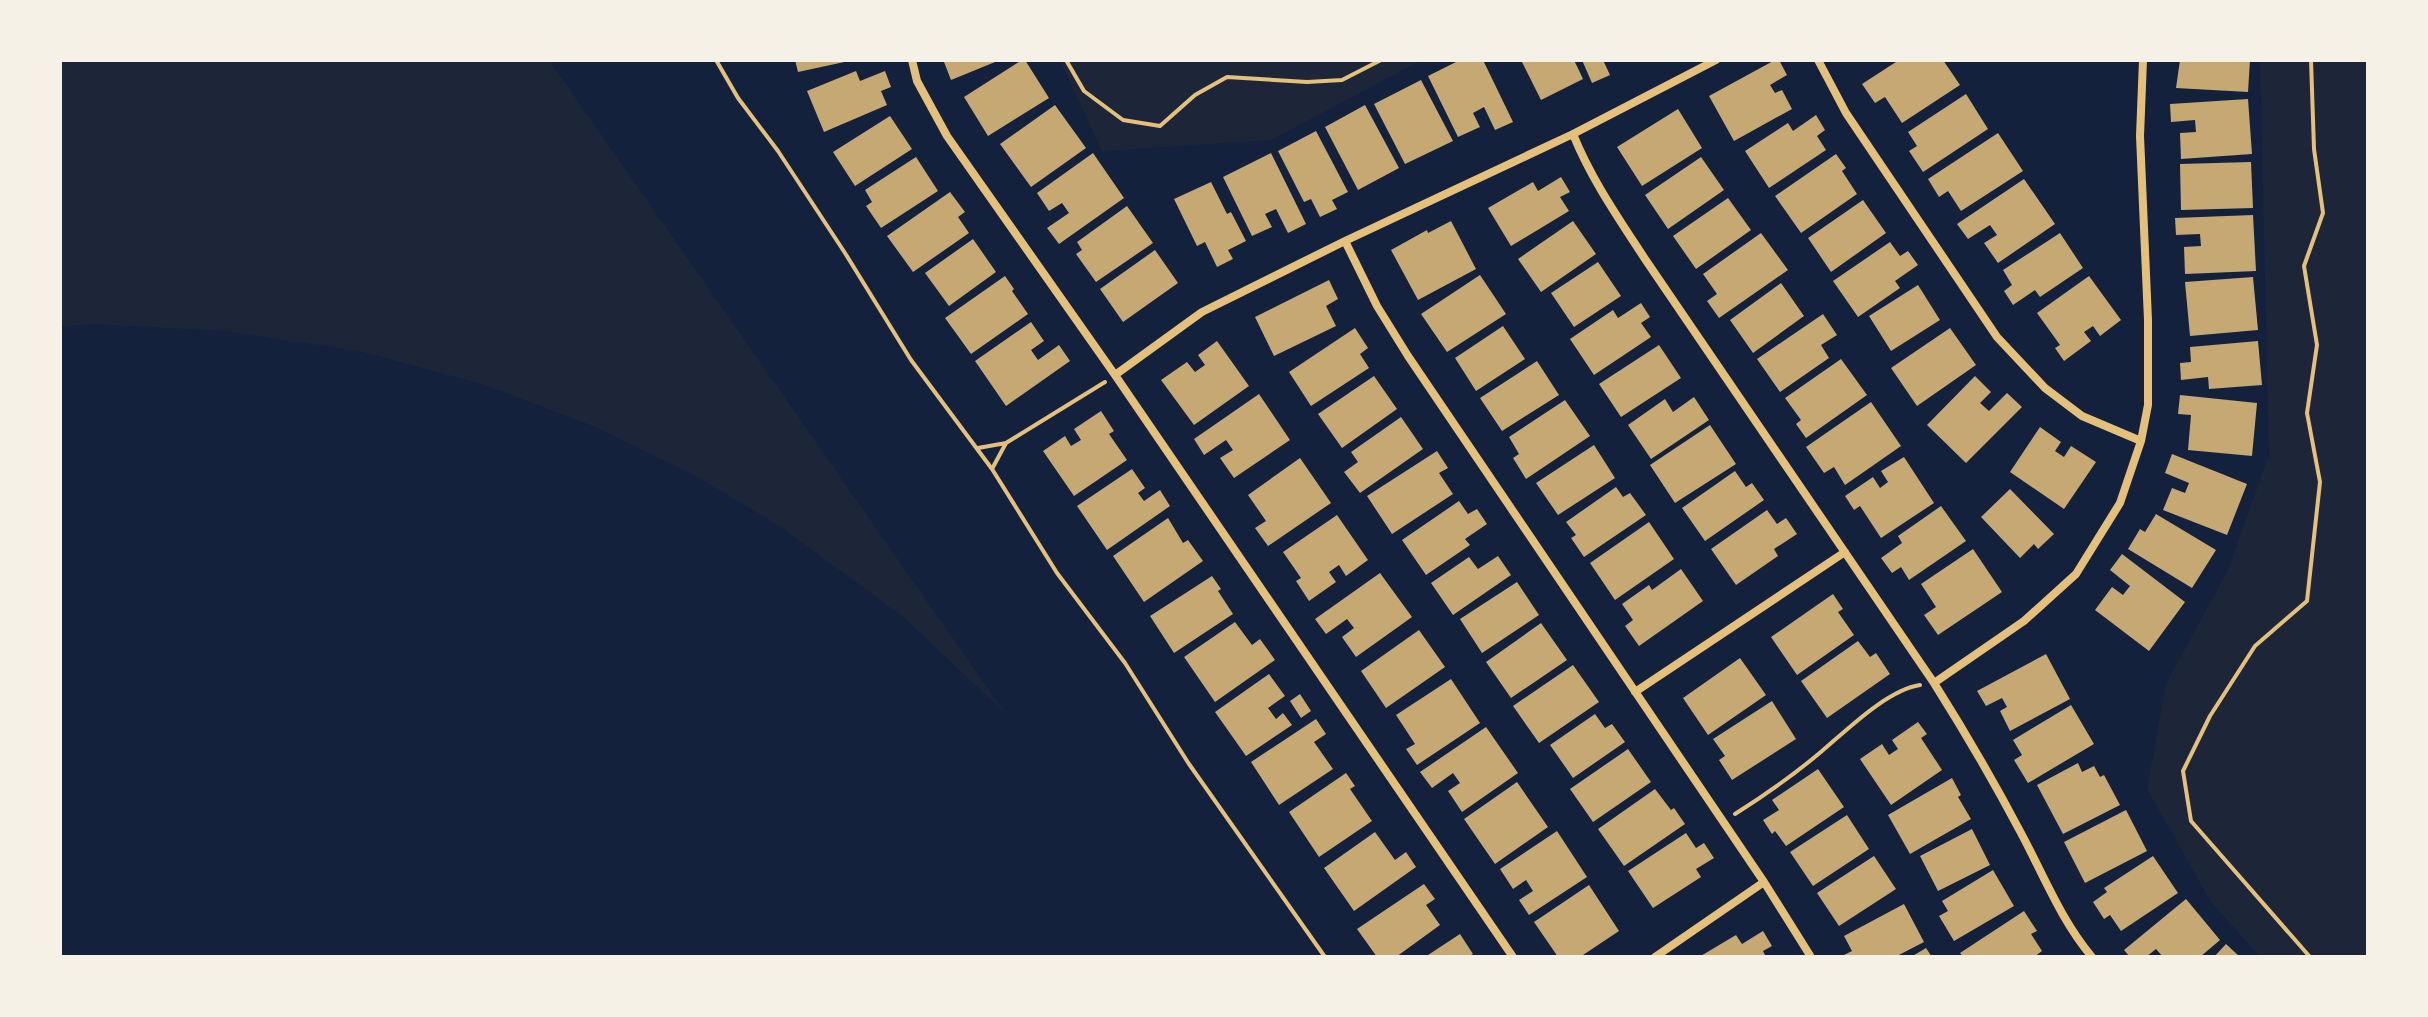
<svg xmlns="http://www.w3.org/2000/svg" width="2428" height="1017" font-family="'Varela Round',sans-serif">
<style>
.green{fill:#1d2539}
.building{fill:#c6a872}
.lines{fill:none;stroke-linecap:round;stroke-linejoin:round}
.path{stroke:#e5c07b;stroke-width:4}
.minor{stroke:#e5c07b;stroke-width:8}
</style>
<rect width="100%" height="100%" fill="#14213d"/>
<path class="green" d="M60 60H549L1005 713 902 616 781 527 694 475 593 426 482 384 359 351 225 331 95 324 60 326Z
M1060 60H1422L1271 140 1102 151Z
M2260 60H2368V957H2260L2211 902 2147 789 2166 684 2228 570 2269 455Z"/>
<path class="building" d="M795 60H849V61L798 72Z
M948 60H1000L951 80 944 62Z
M1022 60H1025L1049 98 988 136 964 97Z
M1460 60H1483L1513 122 1495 130 1484 107 1473 113 1480 127 1458 137 1428 76Z
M1521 60H1574L1583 79 1541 100Z
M1582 60H1603L1610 75 1592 83Z
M1775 60H1779L1787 75 1770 85 1775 93 1782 90 1792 109 1734 141 1709 96Z
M1899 60H1943L1960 85 1902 123 1885 97 1875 103 1862 84Z
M2180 60H2250L2248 92 2176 88Z
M856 71 860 81 885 71 891 87 881 91 887 105 824 132 807 91Z
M1421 80 1453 141 1405 164 1374 104Z
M1966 94 1988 129 1923 172 1909 151 1917 146 1908 132Z
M2248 99 2252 154 2181 159 2180 133 2196 132 2195 120 2171 122 2170 104Z
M1055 105 1086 148 1031 187 1000 144Z
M1365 105 1399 168 1358 190 1325 127Z
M1678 109 1702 148 1642 186 1617 147Z
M1816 115 1825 130 1817 136 1826 150 1769 188 1745 151 1788 123 1793 131Z
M890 116 912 149 855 186 833 152Z
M1316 131 1348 192 1332 200 1337 209 1320 217 1311 199 1304 202 1278 151Z
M1998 133 2023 171 1961 211 1948 191 1939 197 1928 179Z
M1093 153 1124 198 1059 244 1047 228 1069 213 1062 203 1049 211 1037 193Z
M1271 153 1306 224 1288 233 1276 209 1265 214 1272 227 1252 236 1223 177Z
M1836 154 1846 168 1842 171 1857 194 1801 233 1775 196Z
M916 157 938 191 881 228 866 206 872 202 865 190Z
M1701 157 1724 190 1668 229 1645 195Z
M2251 162 2253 208 2181 210 2180 164Z
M1561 177 1570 192 1560 197 1569 211 1511 246 1488 208 1533 182 1538 191Z
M2024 179 2055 224 1998 263 1984 243 1997 235 1990 225 1968 239 1957 224Z
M1211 182 1227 214 1231 212 1246 241 1228 250 1233 259 1217 267 1205 242 1197 246 1174 199Z
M950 192 965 212 958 217 969 233 913 272 887 236Z
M1728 198 1751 230 1696 269 1673 236Z
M1863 200 1886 233 1831 272 1808 238Z
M1127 206 1153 243 1096 282 1076 254 1082 250 1077 242Z
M2253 215 2256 271 2185 274 2184 247 2201 246 2200 234 2176 235 2175 218Z
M1451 221 1476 269 1418 300 1391 250 1427 230 1428 233Z
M1573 221 1596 254 1541 292 1518 259Z
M1761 233 1788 270 1719 318 1707 301 1717 294 1703 274Z
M2060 233 2083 268 2040 297 2035 290 2013 305 2004 291 2012 285 2003 270Z
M973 239 996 272 949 306 925 273Z
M1890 242 1900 256 1908 251 1918 265 1895 281 1900 288 1858 317 1833 281Z
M1155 250 1178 283 1123 322 1100 289Z
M1598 262 1621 296 1574 327 1551 293Z
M1480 275 1506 314 1447 352 1421 314Z
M1005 276 1014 289 1012 291 1028 314 971 354 945 318Z
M2089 276 2121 320 2100 336 2093 326 2084 332 2091 341 2064 361 2055 348 2060 345 2037 313Z
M2253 277 2258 330 2190 336 2185 282Z
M1329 280 1338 299 1326 306 1336 326 1274 356 1255 317Z
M1781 283 1804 316 1753 353 1730 320Z
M1918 285 1940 320 1891 351 1869 316Z
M1641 303 1650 317 1641 323 1651 337 1594 375 1570 339 1613 310 1618 318Z
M1823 314 1837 335 1821 345 1829 358 1780 392 1757 359Z
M1031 322 1044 341 1031 350 1038 360 1059 345 1070 361 1006 406 975 361Z
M1503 326 1525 359 1476 391 1455 358Z
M1355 328 1368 348 1360 354 1369 368 1311 406 1289 372Z
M1950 328 1976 365 1917 406 1891 368Z
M1217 341 1249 386 1194 425 1161 380 1187 362 1195 372 1205 365 1198 355Z
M2258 341 2262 385 2209 389 2208 377 2181 380 2180 363 2191 362 2190 347Z
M1659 345 1681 378 1621 417 1599 384Z
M1841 359 1867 395 1806 438 1796 424 1801 420 1785 398Z
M1537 361 1559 395 1502 431 1480 398Z
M1374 376 1397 409 1342 448 1318 414Z
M1975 376 1991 392 1980 403 1989 411 2007 393 2022 407 1966 463 1927 425Z
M1259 394 1290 440 1234 478 1220 458 1233 450 1226 440 1204 455 1194 439Z
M2180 395 2257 403 2252 456 2188 450 2191 415 2178 414Z
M1694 397 1709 420 1651 459 1628 425 1665 399 1673 412Z
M1565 400 1590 436 1526 479 1513 458 1519 454 1509 437Z
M1871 402 1901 446 1845 485 1834 467 1824 473 1806 447Z
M1101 411 1114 431 1109 434 1127 460 1074 496 1043 451 1065 436 1071 446 1081 440 1074 429Z
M1401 417 1423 449 1360 493 1344 472 1358 462 1351 452Z
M1710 425 1736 464 1675 503 1650 465Z
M2040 427 2061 442 2055 451 2064 457 2071 446 2096 462 2064 509 2010 472Z
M1594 445 1615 478 1558 515 1536 483Z
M1437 451 1448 468 1439 473 1453 494 1392 534 1367 496Z
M2172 454 2247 484 2227 535 2163 510 2172 488 2185 493 2189 483 2165 473Z
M1904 457 1934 503 1881 538 1860 506 1854 510 1845 496 1873 477 1880 488 1888 482 1881 471Z
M1300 458 1331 503 1268 546 1255 528 1266 521 1248 495Z
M1132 469 1145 488 1138 493 1144 501 1160 490 1170 506 1107 550 1077 506Z
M1735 471 1746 487 1752 483 1764 500 1705 541 1682 508Z
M1616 487 1623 497 1630 493 1646 515 1584 557 1571 538 1576 535 1566 522Z
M2010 489 2054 534 2038 549 2034 544 2020 558 1981 517Z
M1459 501 1468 514 1477 509 1487 524 1465 539 1470 545 1426 575 1402 540Z
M1941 506 1966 541 1909 580 1901 567 1892 573 1881 558 1902 543 1898 536Z
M1767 510 1777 524 1786 518 1797 534 1774 549 1778 556 1736 585 1711 549Z
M2156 514 2216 550 2192 588 2128 549 2140 529 2145 532Z
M1337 515 1368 560 1346 576 1339 565 1329 572 1336 582 1309 601 1296 581 1301 578 1283 552Z
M1168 518 1183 543 1188 540 1203 561 1144 602 1113 556Z
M1649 522 1674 559 1615 600 1590 563Z
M1973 549 2002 592 1938 635 1924 615 1936 607 1921 584Z
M2122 554 2185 602 2149 651 2095 610 2112 587 2123 595 2130 586 2110 570Z
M1498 556 1511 575 1453 615 1431 583 1469 557 1478 569Z
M1681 569 1703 601 1639 646 1625 626 1633 620 1622 604 1649 585 1652 590Z
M1380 573 1412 617 1356 657 1342 637 1354 628 1347 619 1326 634 1315 619Z
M1212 576 1221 589 1218 591 1233 614 1174 653 1150 616Z
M1517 582 1539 615 1482 653 1460 619Z
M1833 594 1843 609 1838 612 1854 635 1797 675 1771 637Z
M1235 622 1252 645 1260 639 1275 660 1215 702 1184 657Z
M1541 623 1567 660 1511 698 1486 662Z
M1419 630 1445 667 1386 708 1361 671Z
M1858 641 1870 657 1876 653 1890 674 1827 718 1801 681Z
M2046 654 2070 699 2010 731 2000 711 2007 707 2002 698 1986 706 1977 691Z
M1740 658 1766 695 1708 735 1683 698Z
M1573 665 1599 702 1539 743 1513 706Z
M1269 674 1285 696 1268 708 1276 719 1283 713 1292 725 1246 756 1215 712Z
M1451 679 1480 723 1417 765 1406 749 1415 744 1396 715Z
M1300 694 1311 711 1301 718 1290 701Z
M1772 701 1796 739 1732 780 1719 760 1725 756 1713 739Z
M2071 705 2094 744 2028 783 2014 760 2022 755 2013 740Z
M1595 714 1605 728 1612 724 1625 742 1573 778 1550 745Z
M1316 719 1326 734 1314 742 1333 769 1279 805 1251 762Z
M1918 722 1927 734 1921 738 1942 770 1891 805 1860 759 1882 744 1889 755 1898 749 1892 740Z
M1486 727 1518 773 1462 812 1448 791 1460 783 1453 773 1432 788 1420 772Z
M1628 749 1651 782 1593 822 1570 789Z
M2078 763 2082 772 2094 766 2100 777 2104 775 2120 805 2063 834 2037 785Z
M1818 769 1844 807 1786 846 1775 831 1772 834 1763 820 1779 810 1772 800Z
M1346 773 1355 786 1350 789 1372 821 1319 857 1289 812Z
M1952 778 1961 795 1958 797 1971 819 1910 854 1888 815Z
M1517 782 1548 827 1495 864 1464 819Z
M1655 789 1671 810 1674 808 1685 824 1624 866 1598 829Z
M2126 810 2147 851 2085 883 2064 842Z
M1847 815 1869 849 1813 886 1790 852Z
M1972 829 1990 865 1938 891 1920 856Z
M1557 831 1587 877 1529 915 1519 900 1533 891 1526 880 1513 889 1500 869Z
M1375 832 1395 860 1406 852 1416 867 1354 911 1324 868Z
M1686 833 1696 848 1704 843 1714 858 1696 869 1701 877 1653 908 1628 871Z
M1874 856 1896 889 1839 926 1817 893Z
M2153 856 2178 893 2121 931 2110 915 2104 919 2093 902 2107 892 2104 888Z
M1993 870 2014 906 1954 941 1939 916 1948 911 1942 901Z
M1424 884 1435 899 1426 905 1440 925 1396 957H1377L1357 929Z
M1589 885 1619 931 1580 957H1558L1534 922Z
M2186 899 2220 940 2200 957H2163L2156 949 2146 957H2130L2124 950Z
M1904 904 1924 942 1895 957H1845L1844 955 1852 951 1844 936Z
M2024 911 2037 931 2031 934 2042 951 2034 957H1963L1960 953Z
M1763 931 1772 946 1763 951 1766 957H1699L1736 935 1742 944Z
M1460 934 1473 954 1467 957H1425Z
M2226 944 2240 957H2214Z
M1926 948 1932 957H1911Z"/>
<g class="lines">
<path class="path" d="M716 60 738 98 778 151 845 253 911 360 992 469 1057 573 1125 663 1189 764 1325 957
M1066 60 1084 91 1123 120 1160 126 1195 95 1227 77 1307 82 1342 80 1381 60
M978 448 1006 443 1105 382
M992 469 1006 443
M1735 814C1765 795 1795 774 1822 751 1847 730 1887 690 1920 685
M2310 957 2191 821 2183 771 2210 716 2255 646 2307 601 2320 482 2307 413 2317 345 2304 266 2323 213 2314 149 2311 60"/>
<path class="minor" d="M912 60 917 81 947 136 1115 375 1513 957
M1818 60 1846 113 1997 337 2045 388 2082 416 2141 441
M1573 134C1591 179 1619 219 1645 259L1934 683C1965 732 1994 782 2021 833 2044 876 2061 920 2092 957
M1345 241 1377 306 1408 356 1764 882 1811 957
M1115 375 1202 312 1345 241 1573 134 1716 60
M1934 683 2024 621 2076 574 2120 503 2141 441 2148 405V320L2140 136 2143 60
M1635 692 1845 552
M1655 957 1764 882"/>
</g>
<rect width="2428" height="1017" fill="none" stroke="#f6f1e7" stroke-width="124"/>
</svg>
